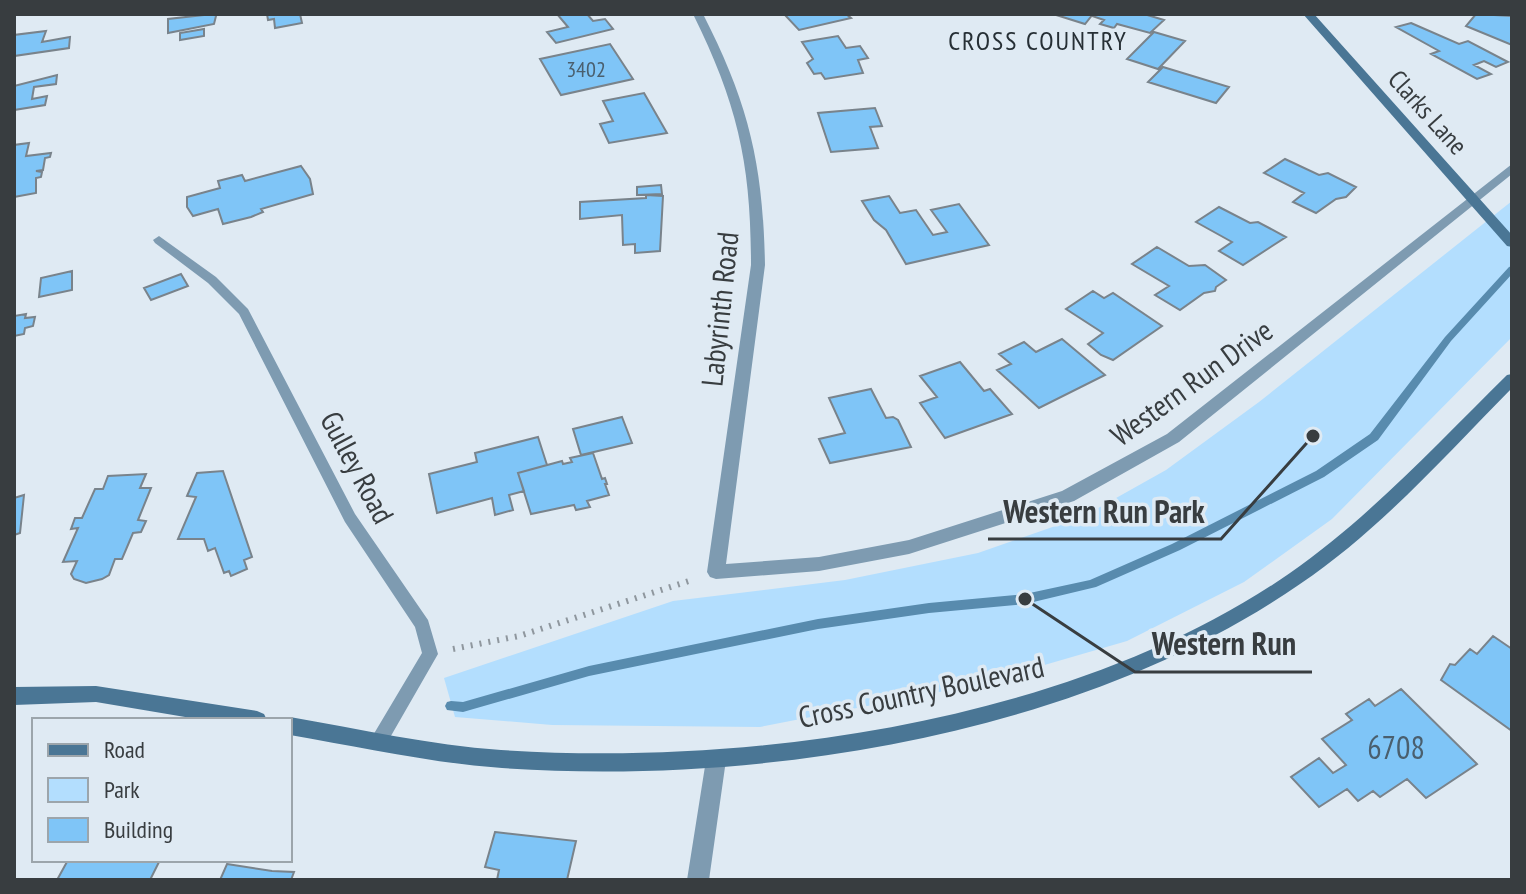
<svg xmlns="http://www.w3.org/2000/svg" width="1526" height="894" font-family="'PT Sans Narrow',sans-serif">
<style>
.green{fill:#b3defe}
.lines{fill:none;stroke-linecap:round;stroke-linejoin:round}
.stream{fill:#588bae;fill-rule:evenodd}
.building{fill:#7fc5f7;stroke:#79838b;stroke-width:2}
.path{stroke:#8f979e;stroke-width:6;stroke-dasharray:2 7;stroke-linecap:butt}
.lane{fill:#7e9bb1;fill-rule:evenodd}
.street{fill:#7e9bb1;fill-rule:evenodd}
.secondary{fill:#4a7695;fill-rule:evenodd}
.labels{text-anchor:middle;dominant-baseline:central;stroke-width:7;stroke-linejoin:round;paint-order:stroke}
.far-number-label{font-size:22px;fill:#4a5f6e}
.far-neighbourhood-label{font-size:26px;letter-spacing:2px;fill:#262f35;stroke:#dfeaf3}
.far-street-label{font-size:26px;fill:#383d40;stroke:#dfeaf3}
.street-label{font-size:30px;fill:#383d40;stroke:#dfeaf3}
.near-number-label{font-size:32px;fill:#4a5f6e}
.leader{fill:none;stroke:#383d40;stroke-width:3}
.callout-dot{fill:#383d40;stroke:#dfeaf3;stroke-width:3}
.callout-label{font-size:32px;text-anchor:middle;font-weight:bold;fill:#383d40;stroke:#dfeaf3;stroke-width:7;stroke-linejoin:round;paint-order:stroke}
</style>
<rect width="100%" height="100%" fill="#dfeaf3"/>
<path class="green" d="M1512 201V337L1332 519 1244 582 1127 641 975 685 760 727 552 725 455 717 444 678 673 601 845 580 978 553 1084 516 1166 470 1259 402Z"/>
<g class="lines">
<path class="stream" d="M1512 266V274L1451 341 1378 440 1324 477 1180 550 1096 587 1025 604 929 613 818 629 589 676 463 712 447 710 445 706 447 702 451 701 463 702 589 666 818 619 929 603 1025 594 1090 580 1172 544 1316 471 1370 434 1445 337 1509 267Z"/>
</g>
<path class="building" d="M213 14 216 16 214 24 168 33V19Z
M267 14H300L302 23 275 28 274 19 268 20Z
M557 14H587L593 21 605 19 613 29 556 43 547 32 568 27Z
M784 14H846L851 18 799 30Z
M1053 14H1093L1085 24Z
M1093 14H1144L1164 20 1150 33 1117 24 1114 28 1100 24 1104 20 1092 16Z
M1476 14 1512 16V45L1466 26Z
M1411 23 1459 44 1468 41 1508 62 1496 67 1484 61 1474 65 1491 74 1477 79 1431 54 1439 51 1396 27Z
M204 29V36L180 40V33Z
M46 31 42 42 70 37 69 48 14 56V35Z
M1154 32 1185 41 1158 69 1127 59Z
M838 36 846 48 860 46 868 58 858 60 863 73 825 79 821 73 814 74 807 63 813 59 802 42Z
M610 44 633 79 561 95 540 59Z
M1163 67 1229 87 1216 103 1148 82Z
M57 75 56 84 34 87 32 99 47 96 45 105 14 110V86Z
M644 93 667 133 609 143 600 124 613 121 603 101Z
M875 108 882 126 870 127 878 148 831 152 818 113Z
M29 143 26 156 51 153 50 157 45 158 43 170 36 171 42 172 41 177 36 178V193L14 197V145Z
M1285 159 1319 175 1328 173 1356 187 1346 197 1336 199 1316 213 1293 202 1304 193 1264 173Z
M301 166 310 179 313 194 261 209 263 212 251 217 223 224 218 209 193 216 187 207V197L220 188 218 181 242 175 245 181Z
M661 185 662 194 637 195V187Z
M646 195 663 196 660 251 635 253V244L623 245 622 215 580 219V202L646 198Z
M889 196 900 213 916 210 933 235 947 232 931 210 959 204 989 245 906 264 886 230 874 220 862 201Z
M1219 207 1250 223 1258 222 1286 237 1243 265 1219 251 1232 242 1196 222Z
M1157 247 1189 266 1205 265 1226 280 1216 287 1215 291 1204 293 1180 310 1155 295 1169 286 1132 264Z
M72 271V290L39 297 41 278Z
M181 274 188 286 151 300 144 288Z
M1093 291 1104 298 1113 293 1162 326 1113 360 1101 355 1088 344 1103 333 1066 309Z
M26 314 25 318 35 317 33 326 25 328 24 334 14 336V316Z
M1062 339 1105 375 1039 408 997 370 1011 364 999 354 1024 342 1036 352Z
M960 362 984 391 990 389 1012 414 945 438 920 403 937 397 920 376Z
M871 389 886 418 893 417 898 420 911 447 830 463 819 439 845 433 829 398Z
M622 417 632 443 581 455 573 429Z
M538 437 547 465 518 473 524 491 509 495 513 510 495 515 492 498 437 513 429 474 477 462 475 453Z
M593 453 602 479 605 478 607 484H605L609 495 587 501 590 507 576 510 574 505 531 514 518 473 562 461 563 464 572 462 570 458Z
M223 471 252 557 244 560 247 569 231 576 229 571 224 573 215 548 208 551 204 539H178L196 497 187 496 197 473Z
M146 474 140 488H151L138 520 146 521 141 532 133 533 122 559H115L109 575 102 579 86 583 74 579 71 574 77 561 63 562 78 528 71 529 75 518H82L95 489H103L108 476Z
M24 495 20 533 14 535V498Z
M1493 636 1512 649V731L1441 680 1450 664 1455 665 1470 649 1477 654Z
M1401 689 1477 764 1426 798 1407 779 1380 797 1373 791 1358 801 1347 789 1319 807 1291 777 1319 758 1333 773 1346 765 1322 739 1352 720 1346 714 1369 699 1375 706Z
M495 832 576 841 567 880H497L499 870 485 867Z
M68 860H160L150 880H57Z
M227 864 272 871 294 872 291 880H220Z"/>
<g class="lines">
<path class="path" d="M453 649 519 636 692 580"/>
<path class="lane" d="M159 236 216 277 248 309 355 514 428 620 438 654 384 748 378 750 372 748 369 742 422 653 415 627 345 522 239 314 208 283 155 243 153 240Z"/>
<path class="street" d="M693 14H703C749 104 763 164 765 265L726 564 819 557 909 540 1062 491 1167 434 1512 164V174L1179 442 1074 501 909 554 819 571 716 579 710 577 707 572 751 265C751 164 738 105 693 14Z
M716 751 723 753 726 760 709 880H687L706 760 709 753Z"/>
<path class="secondary" d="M1303 14H1314L1512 235V247L1507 246Z
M1512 374V388C1445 456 1380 530 1300 584 1082 735 762 786 502 768 431 763 360 747 290 735V720H283L290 717C360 729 430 745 501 750 755 767 1077 721 1290 573 1370 517 1437 444 1507 375Z
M96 686 257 711 264 714 267 720H203L96 702 14 705V687Z"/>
</g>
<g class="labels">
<g class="far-number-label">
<text x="586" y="69">3402</text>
</g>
<g class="far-neighbourhood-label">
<text x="1038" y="40">CROSS COUNTRY</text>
</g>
<g class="far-street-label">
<text transform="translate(1428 112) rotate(48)">Clarks Lane</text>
</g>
<g class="street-label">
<text transform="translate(719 309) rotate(-84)">Labyrinth Road</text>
<text transform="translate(1191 382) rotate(-36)">Western Run Drive</text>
<text transform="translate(358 467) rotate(62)">Gulley Road</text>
<text transform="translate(921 691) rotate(-12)">Cross Country Boulevard</text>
</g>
<g class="near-number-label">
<text x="1396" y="747">6708</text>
</g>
</g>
<path class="leader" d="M1313 436L1221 539H988M1025 599L1135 672H1312"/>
<g class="callout-dot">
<circle cx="1313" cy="436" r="8"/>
<circle cx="1025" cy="599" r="8"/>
</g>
<g class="callout-label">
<text x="1104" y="523">Western Run Park</text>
<text x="1224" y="655">Western Run</text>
</g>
<rect width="1526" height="894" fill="none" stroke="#383d40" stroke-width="32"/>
<rect x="32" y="718" width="260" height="144" fill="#dfeaf3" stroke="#9ca5ab" stroke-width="2"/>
<rect x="48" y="744" width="40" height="12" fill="#4a7695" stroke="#9ca5ab" stroke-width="2"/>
<text x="104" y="758" font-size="24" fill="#383d40">Road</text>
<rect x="48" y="778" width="40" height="24" fill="#b3defe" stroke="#9ca5ab" stroke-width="2"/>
<text x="104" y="798" font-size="24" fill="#383d40">Park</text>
<rect x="48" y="818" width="40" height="24" fill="#7fc5f7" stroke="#9ca5ab" stroke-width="2"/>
<text x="104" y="838" font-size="24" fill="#383d40">Building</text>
</svg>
